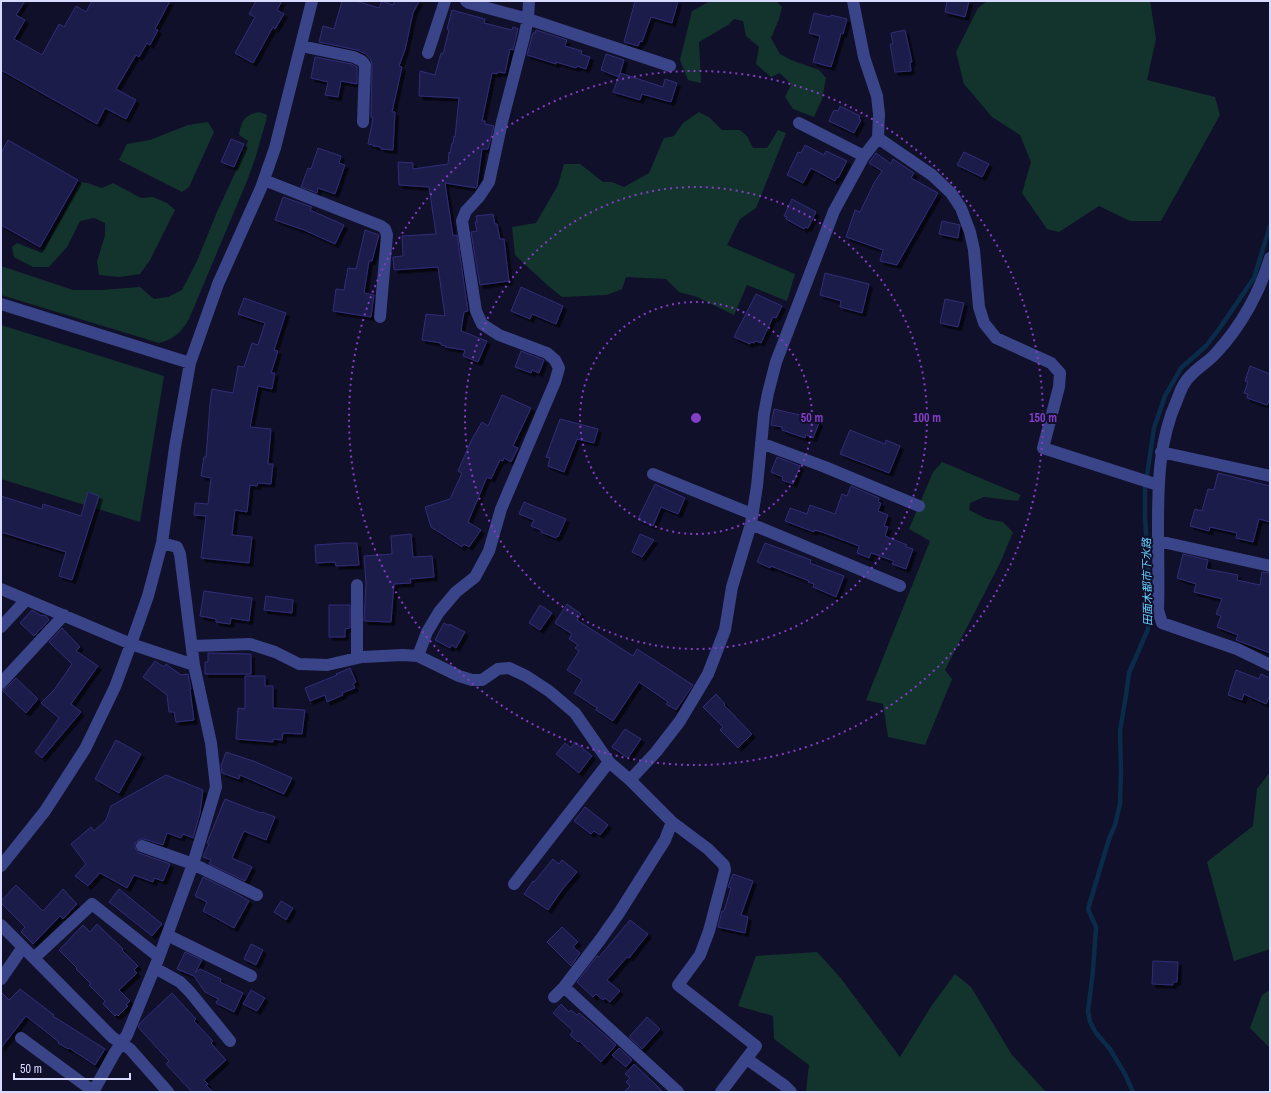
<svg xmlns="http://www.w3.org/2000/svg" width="1271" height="1093" font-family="'Archivo Narrow','Noto Sans JP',sans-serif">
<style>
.green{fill:#13342d}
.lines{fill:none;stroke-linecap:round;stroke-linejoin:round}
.stream{stroke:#0a2b49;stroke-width:4.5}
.building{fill:#1e1c4b;stroke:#302d77;filter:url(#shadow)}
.minor{stroke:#3a4489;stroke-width:12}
.ring{fill:none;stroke:#843dc5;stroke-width:2;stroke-dasharray:2 4}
.labels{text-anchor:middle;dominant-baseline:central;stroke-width:4;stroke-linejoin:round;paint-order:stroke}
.water-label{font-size:11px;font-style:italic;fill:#67d1ff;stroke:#10102a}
.centre{fill:#843dc5;stroke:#10102a;stroke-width:2}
.ring-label{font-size:12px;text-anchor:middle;font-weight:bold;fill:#843dc5;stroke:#10102a;stroke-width:4;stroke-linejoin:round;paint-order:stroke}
</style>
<defs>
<filter id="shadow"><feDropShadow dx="3.5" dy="3.5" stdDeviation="0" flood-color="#0009"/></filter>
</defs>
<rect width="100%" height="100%" fill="#10102a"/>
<path class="green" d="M710 1H776L782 7 779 19 771 38 780 54 791 60 819 70 826 78 822 99 814 117 793 109 785 97 791 84 780 73 771 77 756 64 759 47 746 36 743 21 734 19 728 25 699 42 701 83 688 80 680 60 692 11Z
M987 1H1150L1156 39 1147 80 1215 97 1220 115 1161 221H1130L1099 206 1059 232 1047 229 1022 193 1031 162 1020 135 992 117 964 84 956 52 978 8Z
M259 112 267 115 266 121 255 159 247 181 189 319C181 333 174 339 159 343L1 295V266L73 290H101L140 287 154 299 168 297 182 290 197 261 217 212 235 173 248 141 239 135C242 121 243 116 259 112Z
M699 112 710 118 722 130H740L747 136 753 148H767L778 130 786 133 756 208 740 219 727 245 795 274 787 301 747 285 734 315 697 297 679 292 666 279 626 277 622 289 607 295 562 297 546 284 515 255 512 227 536 223 558 185 564 164H580L603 182H612L624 187 649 173 664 138 674 136 683 123Z
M208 122 214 132 189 187 182 192 119 160 127 144 150 140 188 125Z
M81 182 87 183 102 188 113 183 141 198 153 197 167 203 175 210 150 260 140 274 119 277 99 275 97 262 105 235V223L94 218 80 221 67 247 49 267H33L14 257 12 247 17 243 42 253Z
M1 325 164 376 140 522 1 479Z
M942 462 1021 495 1018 501 984 497 970 503 969 510 987 519 1003 522 1013 532 1001 561 945 670 952 679 925 745 888 737 883 704 866 700 930 541 909 529 933 472Z
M1270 772V949L1234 961 1207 862 1253 826 1257 789Z
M817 952 839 976 900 1057 932 1005 955 974 971 987 1012 1055 1046 1092H806L809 1065 774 1039 773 1016 738 1006 756 956Z
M1270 990V1048L1250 1028 1262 995Z"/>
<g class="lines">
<path class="stream" d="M1133 1092 1125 1074 1110 1049 1096 1033 1090 1022 1088 1011 1093 971 1096 927 1088 909 1109 839 1115 825 1120 804 1121 772 1120 731 1126 695 1129 673 1148 629 1150 614 1148 568 1145 516V489L1154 428 1165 396 1181 368 1206 346 1219 329 1254 278 1270 226"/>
</g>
<path class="building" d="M1 1H25L16 15 25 20 14 39 42 55 59 24 64 27 76 6 86 12 92 1H170L155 29 158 30 150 45 147 43 139 57 136 55 116 89 136 100 126 119 105 108 97 124 1 70Z
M256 1H282L277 10 284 14 275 29 273 27 253 63 235 53 255 17 249 14Z
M342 1H356L379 8 382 1 393 5 395 1H419L413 13 405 50 399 66 402 67 392 112H395L393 150 381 149V147L373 146V145L368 144 373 118 371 117 372 65 371 60 366 54 357 50 319 42 323 26 334 29Z
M635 1H678L672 23 651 17 642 42 640 41 638 46 624 42Z
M947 1H969L965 17 945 12Z
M452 10 485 19 484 23 512 30 513 27 518 29 513 50 510 49 505 73 498 72 497 74 492 73 482 121H485V124L494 126 488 149H482L477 186 476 188 445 183 453 236 457 235 468 311 464 312 461 331 487 341 478 362 463 356 465 350 445 347 446 346 441 345V343L422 340 426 314 445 316 438 267 394 270 393 257 403 256 402 236 436 234 429 187 399 185 398 162 413 163V169L448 164 449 152 450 153 452 143H453L454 136 455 137 459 98 419 96 420 71 435 75 441 53 443 54 449 30 447 29Z
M814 13 830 17 831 15 847 19 843 34 841 33 839 41 831 67 813 62 820 36 809 33Z
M536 30 567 40 565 46 582 51 581 54 590 57 586 69 577 66 576 68 556 62V64L527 55 533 33H535Z
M905 30 912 62H910L911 71 895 72 890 44H893L891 33Z
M606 54 624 60 619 77 601 70Z
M315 57 352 64 357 67V84L341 81 338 97 325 95 328 82 311 78Z
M620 73 663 87 665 79 677 83 671 102 642 94 640 100 613 92Z
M840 106 860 116 859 119 861 120 854 133 829 121 834 110 838 111Z
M231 139 244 144 234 167 221 162Z
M8 140 78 180 40 247 1 225V153Z
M805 145 824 155 826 151 847 161 838 178 837 177 835 181 811 168 803 183 787 175 798 152 801 153Z
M318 148 341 156 339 163 345 165 335 194 318 188 317 193 301 187 308 168 311 169Z
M964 152 989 164 982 177 957 165Z
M876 153 891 164 893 159 914 173 911 178 938 193 897 265 880 261 883 250 846 237 855 210 860 212 874 183 882 171 869 163Z
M283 197 312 207 310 210 344 225 335 244 304 230 275 220Z
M792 199 816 212 808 228 805 227 804 229 786 219 787 217 784 216Z
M493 214 495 224H497L500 239H504L509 281 480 285 471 232 477 231 475 222H477L476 216Z
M942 221 960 225 958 238 939 234Z
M365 230 379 235 372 261H369L364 293 374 295 371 317 333 311 336 289 344 290 348 268 356 269Z
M825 273 869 284 862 313 840 307 841 301 820 295Z
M521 287 563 306 556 324 532 314 530 319 511 311Z
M756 294 782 306 776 318 773 317 761 343 756 341 754 343 751 342 750 344 734 337Z
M244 298 286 313 274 350 278 351 271 373H275L272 389 258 386 250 427 271 429 268 464H273L271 484 258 483 257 486 250 485 247 512 235 510 232 535 252 537 249 563 201 558 206 516 194 515 195 503 208 504 211 478 201 476 204 457H206L210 404 212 389 233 393 238 366 244 367 252 343 258 345 265 323 238 314Z
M945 299 964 303 958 327 940 323Z
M521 351 544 360 539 373 532 370 531 373 515 367Z
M1250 366 1270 374V398L1267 405 1247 398 1248 394 1244 393 1248 382 1245 381Z
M502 395 531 408 513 446 518 448 511 462 504 458 503 461 500 460 491 479 487 477 468 522 481 530 469 547 464 544 462 547 431 527 425 507 450 499 462 473 458 471 471 441 482 422 488 426Z
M774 409 817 419V422L819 423 813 438 806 435 805 438 782 430V427L771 425Z
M560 419 598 429 594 443 577 439 564 472 548 466 550 458 546 457Z
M850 430 885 444 886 440 900 446 889 473 840 454Z
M777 457 800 466 793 484 782 480 783 477 771 472Z
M1218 473 1270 486V522L1259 519 1253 542 1236 538 1237 533 1210 527 1209 531 1190 526 1195 509 1202 511 1208 489 1214 490Z
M655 484 685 498 678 514 661 507 653 526 638 519Z
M851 486 879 498 878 502 881 503 878 511 888 515 884 526 888 527 885 536 907 545 906 547 913 549 906 569 892 564 894 561 871 553 869 558 857 553 859 546 822 532 814 530V532L785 521 790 508 807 514 810 505 835 514 842 494 847 496Z
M88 492 99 496 72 580 59 576 66 552 1 532V496L42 509 43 504 81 516Z
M524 502 566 519 558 537 557 536 556 538 541 532V530L531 526 534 520 519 514Z
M411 534 413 557 432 556 434 577 410 579 411 583 394 584 391 622 364 621 366 583 364 556 392 554 391 536Z
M640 534 654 540 642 557 632 552Z
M346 543H357L359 565 336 566 335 562 316 563 315 545Z
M765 543 811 560 810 563 844 576 836 597 813 587 814 584 808 582 809 581 771 566 770 568 757 562Z
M1183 554 1208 560 1206 569 1238 575 1237 580 1260 585 1262 572 1270 573V653L1236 640 1238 635 1217 627 1221 616 1216 614 1222 599 1194 592 1196 584 1177 578Z
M204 591 252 598 249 621 231 618 230 624 216 622V619L200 616Z
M266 596 293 600 292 613 264 610Z
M567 604 581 614 577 620 633 656 637 649 693 685 676 710 666 704 668 702 639 682 613 721 596 710 597 708 574 693 582 680 567 670 579 651 575 648 578 645 569 639 572 634 555 623Z
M329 605H350V628L345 629V637H329Z
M540 605 552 613 540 630 529 623Z
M32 610 40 615 46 616 49 620 34 636 20 623Z
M444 623 449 626V624L465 632 456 648 452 645 450 648 435 640Z
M62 628 80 647 76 651 98 666 71 704 81 712 42 758 35 752 59 718 41 703 54 690 72 664 49 642Z
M208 653 251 654V674H205V662H208Z
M155 661 164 667 166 664 181 675 188 674 191 689H190L194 720 176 722 174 712H169L167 695 143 677Z
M350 668 356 682 353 684 355 688 342 693 343 695 327 702 325 695 310 701 305 688 337 675 336 674Z
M1236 670 1259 679 1261 674 1270 678V695L1266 704 1244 694 1242 700 1228 695Z
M245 676H265V686H273V708L305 710 302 734 283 733 282 740 273 739V742L236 739 238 708 245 709Z
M16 678 38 699 26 713 2 690 6 688Z
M716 694 725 704 724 705 752 734 738 748 720 730 723 727 703 707Z
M625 729 641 739 628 758 612 747Z
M116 740 141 754 119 793 95 779Z
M575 742 592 756 579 773 556 754 565 743 571 748Z
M226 752 256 762 292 778 284 794 240 775 239 779 222 773 221 766Z
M166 775 203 790 200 813 193 838 183 834 181 838 167 833 163 845 144 839H140L135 843V848L139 853 170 864 163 881 154 878 153 882 134 875 127 888 100 873 88 886 75 876 86 864 71 844 91 827 94 831 106 820 111 806Z
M225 799 261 813 262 812 275 817 266 840 244 831 232 858 252 867 245 881 209 864 211 860 203 857 209 844 207 843Z
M585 807 608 825 600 835 594 831 591 834 574 821Z
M553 859 559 864 562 860 577 872 562 890 548 910 524 894 533 881 534 882Z
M733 874 753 881 741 915 748 917 745 933 718 927 722 911H724L731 888 728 887Z
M203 877 239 895 249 901 234 928 203 911 207 902 195 896Z
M16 885 43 911 63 889 77 904 63 919 60 916 33 944 21 932 25 927 1 903V901Z
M119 889 162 924 152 936 109 902Z
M281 901 293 908 286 920 274 912Z
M630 920 648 934 629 958 627 957 607 980 620 991 610 1002 605 998 603 1000 596 994 593 997 577 982 597 956 599 957Z
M97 924 123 949 122 950 138 966 134 970 137 973 119 990 130 1001 126 1005 128 1006 118 1016 116 1014 115 1016 103 1004 105 1001 89 985 91 984 76 969 77 968 59 950 83 925 90 932Z
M562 927 578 942 573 947 580 953 571 966 547 942Z
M251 944 263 950 256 965 244 959Z
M185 952 202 960 195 973 200 969 221 979 220 982 243 993 234 1012 216 1003 218 999 205 992 194 976 177 969Z
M1153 961 1178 962 1177 982H1173V985L1152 984Z
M20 989 54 1015 53 1016 105 1049 95 1065 69 1048 68 1049 58 1043 59 1042 26 1016 1 1048V992L9 1000Z
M251 990 265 998 257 1011 243 1004Z
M172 993 196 1019 194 1021 213 1041 211 1043 226 1060 204 1080 208 1084 206 1085 213 1092H192L166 1064 169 1061 138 1027 140 1023Z
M561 1004 569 1012 571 1010 577 1015 579 1013 616 1045 601 1062 579 1041 578 1042 570 1035 573 1031 553 1013Z
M647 1017 660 1029 642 1049 629 1037Z
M619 1048 632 1060 626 1067 612 1055Z
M634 1064 654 1083 663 1092H624L630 1086 626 1082 630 1078 625 1074Z"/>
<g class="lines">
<path class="minor" d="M466 1 469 3 528 19 670 66
M301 46 354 57 362 61 365 65 363 122
M428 53 445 1
M799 123 864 156
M878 138 932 175 951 193 961 208 970 232 974 250 979 307 984 323 996 338 1051 363 1060 373 1059 387 1043 448 1158 485
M264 180 381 226 385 229 387 235 380 317
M1270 258C1260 292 1241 326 1217 352 1207 364 1192 370 1184 384 1181 389 1179 395 1177 400 1159 440 1158 482 1158 525 1158 553 1159 582 1158 610L1162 623 1237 649 1270 665
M1 304 190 363
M761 443 825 467 919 506
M1161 452 1270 476
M653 474 752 514
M751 524 900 586
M1158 541 1270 566
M1 589 131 644 194 665
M1 627 26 600
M192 646 250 644 275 652 299 664 327 665 362 657 403 655 418 656 459 676 472 680H482L498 669 509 668 526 676 549 691 575 713 609 762 630 780 672 822 708 849 724 865 725 870 709 931 700 955 678 985 756 1046 721 1092
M418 656 427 632 439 612 456 592 475 577 489 551 501 509 555 382 559 368 555 360 547 353 499 335 482 324 476 311 462 221 466 211 479 197 489 182 502 122 524 37 528 19 529 1
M357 658V585
M1 683 64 615
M630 780 656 752 680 721 708 674 725 630 732 587 751 524 757 486 764 414 768 393 776 362 834 211 864 156 878 138 879 114 877 96 864 57 853 1
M142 846 193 864 257 895
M1 866 45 811 85 749 115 687 131 644 148 596 162 543 175 447 190 363 218 284 261 188 275 148 312 1
M514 884 609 762
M1 925 112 1037 130 1049 168 1092
M167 935 251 976
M34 958 92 904 159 957
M155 968 180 982 190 992 230 1041
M1 979 23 947
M564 987 678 1092
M554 997 564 987 600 940 619 913 665 840 672 822
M21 1038 93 1091
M747 1059 785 1086 791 1092
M93 1092 114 1054 127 1035 159 957 193 864 216 787 211 743 194 665 180 554 177 547 162 543"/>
</g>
<g class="ring">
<circle cx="696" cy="418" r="116"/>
<circle cx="696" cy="418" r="231"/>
<circle cx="696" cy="418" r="347"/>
</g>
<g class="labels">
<g class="water-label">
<text transform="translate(1147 582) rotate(-91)">田面木都市下水路</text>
</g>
</g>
<circle cx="696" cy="418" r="6" class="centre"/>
<g class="ring-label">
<text x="812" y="422">50 m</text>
<text x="927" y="422">100 m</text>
<text x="1043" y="422">150 m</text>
</g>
<rect width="1271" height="1093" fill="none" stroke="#d9daff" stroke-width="4"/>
<path d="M14 1073v6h116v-6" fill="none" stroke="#d9daff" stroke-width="2"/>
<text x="20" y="1073" font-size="12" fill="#d9daff" stroke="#10102a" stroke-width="3" paint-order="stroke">50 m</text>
</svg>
